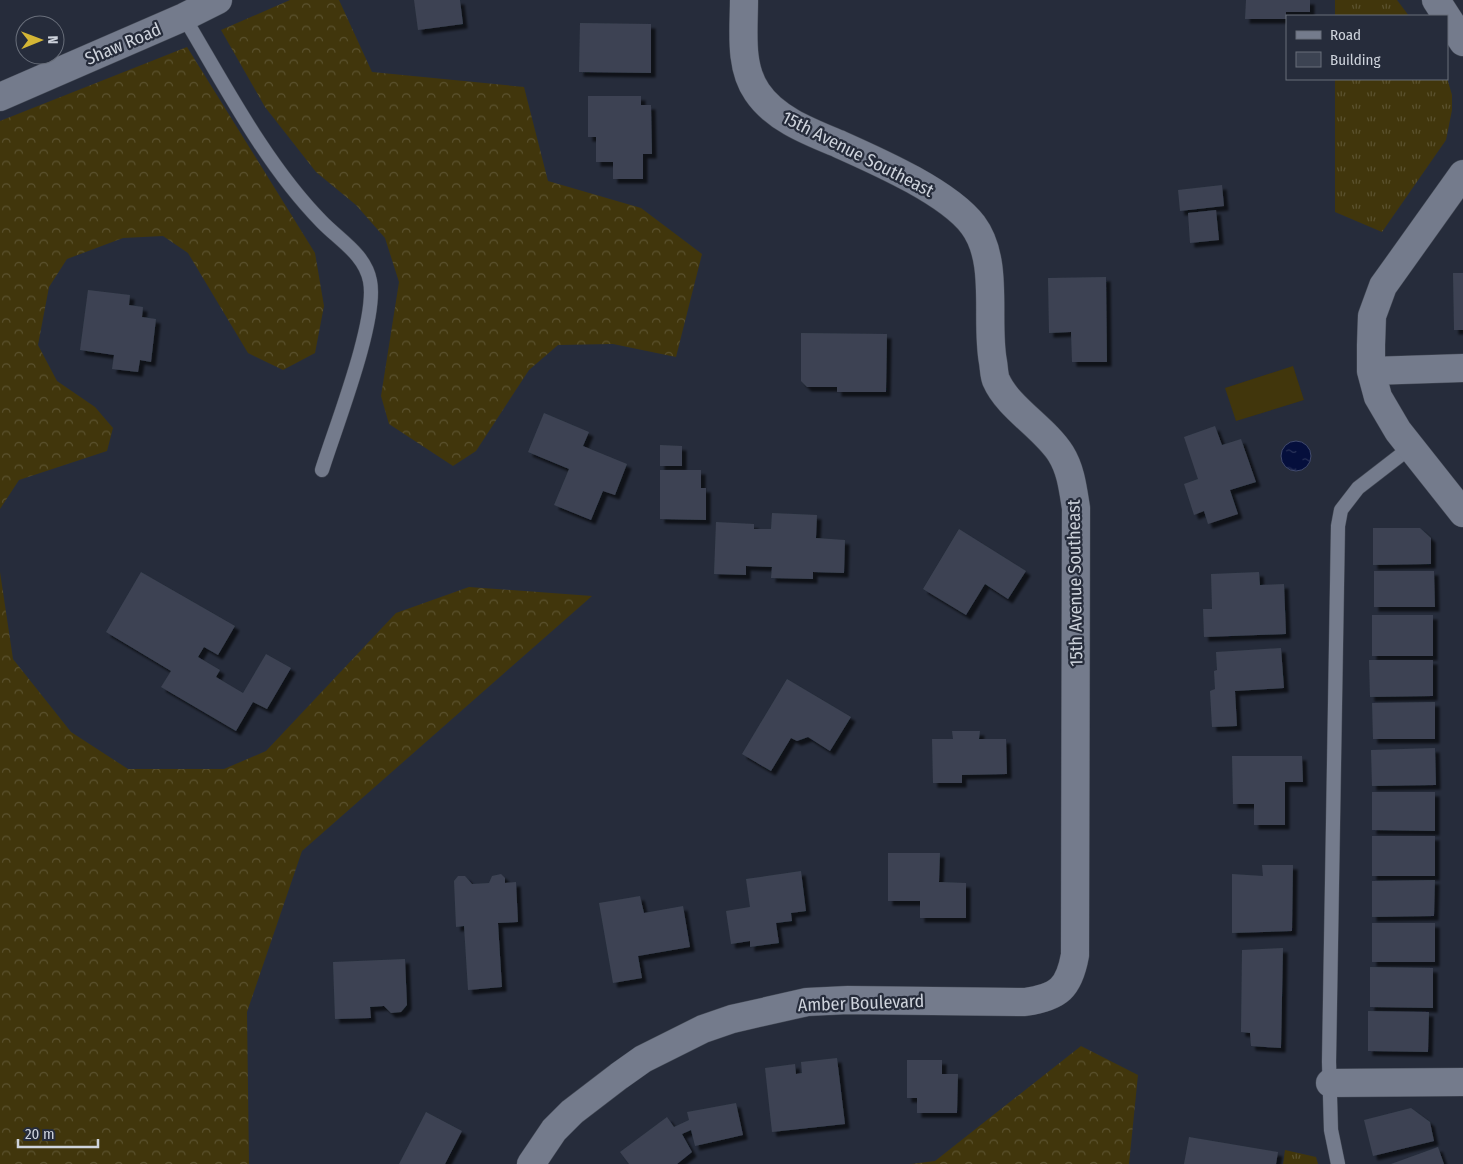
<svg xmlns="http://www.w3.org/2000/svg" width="1463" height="1164" font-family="'Fira Sans Condensed',sans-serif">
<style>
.grass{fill:url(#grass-tufts)}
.forest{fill:url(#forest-crowns)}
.pitch{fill:#41360c}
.water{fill:url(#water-ripples);stroke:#414a6c}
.building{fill:#3c4352;filter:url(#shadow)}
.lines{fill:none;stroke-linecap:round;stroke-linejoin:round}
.service-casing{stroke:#444a56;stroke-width:15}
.minor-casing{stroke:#444a56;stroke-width:29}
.secondary-casing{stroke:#444a56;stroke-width:29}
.service{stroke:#747b8c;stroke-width:14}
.minor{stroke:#747b8c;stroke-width:28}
.secondary{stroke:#747b8c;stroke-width:28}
.labels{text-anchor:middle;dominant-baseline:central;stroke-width:4.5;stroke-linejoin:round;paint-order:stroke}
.street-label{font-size:18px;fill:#ced3dc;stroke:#262c3b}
</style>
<defs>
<pattern id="grass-tufts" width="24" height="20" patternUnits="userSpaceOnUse" patternTransform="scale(1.25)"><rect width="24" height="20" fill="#41360c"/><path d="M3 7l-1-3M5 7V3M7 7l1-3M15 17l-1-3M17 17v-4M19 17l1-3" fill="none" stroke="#5b522f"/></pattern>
<pattern id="forest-crowns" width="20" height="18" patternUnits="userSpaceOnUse" patternTransform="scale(1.25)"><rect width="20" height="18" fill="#41360c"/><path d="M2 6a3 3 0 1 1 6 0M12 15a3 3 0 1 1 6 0" fill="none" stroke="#5b522f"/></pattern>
<pattern id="water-ripples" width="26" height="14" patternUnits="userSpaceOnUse" patternTransform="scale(1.25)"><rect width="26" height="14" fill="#050f3c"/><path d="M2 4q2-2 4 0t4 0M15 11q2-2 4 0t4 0" fill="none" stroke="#283158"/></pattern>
<filter id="shadow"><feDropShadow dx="4.5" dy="4.5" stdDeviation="1" flood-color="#0009"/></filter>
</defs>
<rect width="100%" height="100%" fill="#262c3b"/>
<path class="grass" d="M1335 0H1397L1409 16H1335Z
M1447 78 1452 95V110L1446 140 1382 232 1335 212V79Z
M1285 1150 1316 1157 1318 1164H1283Z"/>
<path class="forest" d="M290 0H339L372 72 524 87 548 181 641 208 702 254 676 357 613 344 558 345 529 370 476 451 453 466 389 424 381 396 399 282 385 238 356 205 316 172 265 107 221 30Z
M187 47 315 253 324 306 315 353 283 370 248 353 188 253 163 236 123 238 67 259 49 287 38 345 57 381 95 407 113 428 107 451 19 480 0 509V121Z
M0 572 13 659 71 732 128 769H224L266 751 396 613 469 587 592 596 302 851 247 1012 249 1164H0Z
M1081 1046 1138 1075 1129 1164H911L935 1161Z"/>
<path class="pitch" d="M1293 366 1304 400 1236 421 1225 388Z"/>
<path class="water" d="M1281 456a15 15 0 1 1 30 0a15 15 0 1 1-30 0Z"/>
<path class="building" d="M414 0H460L463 24 418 30Z
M1246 0H1310V12H1286V19H1245Z
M580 23 651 24V73L579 72Z
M588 96H641V105H651L652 154H643V179H613V162H596V137H588Z
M1222 185 1224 206 1180 211 1178 190Z
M1216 210 1219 240 1190 243 1188 213Z
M1453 273H1463V330H1454Z
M1106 277 1107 362H1072L1071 332 1049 333 1048 278Z
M88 290 130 295 129 305 143 307 142 317 156 319 151 362 140 360 138 372 112 369 114 355 80 350Z
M801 333 887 334 886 392H837V387H807L801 381Z
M544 413 589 432 583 446 627 464 615 495 603 491 591 520 554 505 569 469 528 452Z
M1215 426 1222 445 1241 439 1256 482 1230 490 1238 514 1208 524 1204 511 1194 515 1184 484 1198 479 1184 437Z
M660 445 682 446V466H660Z
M660 470H701V488H706V520L660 519Z
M772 513 817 515 816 538 845 540 844 573 813 572V579L771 578 772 567 746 566V575L714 574 716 522 754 524V529H771Z
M1373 528H1420L1431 538V564L1373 565Z
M959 529 1026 571 1008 599 985 584 966 615 923 589Z
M1374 571H1434L1435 607H1374Z
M141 572 235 626 218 655 204 647 198 657 220 670 216 677 243 693 266 654 291 668 267 709 253 702 236 731 161 687 171 671 106 632Z
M1259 572 1260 585 1284 584 1286 634 1204 637 1203 609H1212L1211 574Z
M1372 615H1433V656H1372Z
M1281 648 1284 688 1235 691 1237 726 1212 727 1210 691 1215 689 1214 671 1217 670 1216 652Z
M1369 660H1433V696L1370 697Z
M787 679 851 717 830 751 808 737 797 741 791 738 771 771 742 754Z
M1435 702V739H1373L1372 703Z
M952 731H980L979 739H1006L1007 774 962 775V783H933L932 739H953Z
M1435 748 1436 785 1372 786 1371 750Z
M1232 756H1302L1303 782H1285V825H1254V804H1233Z
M1372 792H1435V831L1372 830Z
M1372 836H1435V876H1372Z
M888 853H940L939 882 966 883V918H920V901H888Z
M1262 865H1293L1292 931 1232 933V874L1263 876Z
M801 871 806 911 791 913 792 921 776 923 779 943 750 947V941L731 944 726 911 750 907 746 879Z
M501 874 505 878V883L516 882 518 922 498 923 502 987 468 990 464 926 456 927 454 881 458 876H465L472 884 489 883 492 876Z
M1435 880 1434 916 1372 917V881Z
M640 896 644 913 683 906 690 947 638 956 642 978 613 983 599 903Z
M1372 923H1435V962H1372Z
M1283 948 1281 1048 1251 1046 1250 1033 1241 1032 1242 950Z
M405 959 407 1005 401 1012 391 1013 384 1006 370 1007 371 1018 335 1019 333 962Z
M1370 967 1433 968V1008L1370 1007Z
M1368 1011 1429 1012 1428 1052 1368 1051Z
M837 1058 845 1124 772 1132 765 1068 795 1064 796 1074 802 1073 801 1062Z
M907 1060H942V1074H958L957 1113H917V1098H907Z
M736 1103 743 1135 695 1146 691 1130 682 1134 692 1152 677 1164H629L620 1152 667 1117 674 1127 689 1120 687 1112Z
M1411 1108 1430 1122 1434 1141 1373 1156 1364 1120Z
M426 1112 462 1131 445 1164H399Z
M1189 1137 1278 1152 1276 1164H1184Z
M1438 1147 1444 1164H1391Z"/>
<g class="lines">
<g class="service-casing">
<path id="service" d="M184 17C224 84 266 165 321 221 339 240 365 254 370 281 378 320 335 428 322 470
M1338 1164 1331 1130 1329 1062 1338 526 1341 510 1358 488 1411 447"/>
</g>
<g class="minor-casing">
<path id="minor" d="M1436 0 1463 42
M1463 174 1383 286 1372 316 1371 345V371L1378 397 1398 431 1463 513
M1371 371 1463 368
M1330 1083 1463 1082
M531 1164 554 1130 572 1112 619 1076 643 1059 703 1029 732 1019 807 1002 848 1000 1025 1002C1059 997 1069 988 1075 955L1076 508C1073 490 1071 470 1061 454 1045 428 1008 408 996 380 994 375 994 368 993 362 985 320 1000 261 973 225 948 192 877 161 839 144 810 132 775 119 757 92 739 66 744 30 744 0"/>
</g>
<g class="secondary-casing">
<path id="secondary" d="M0 97 184 17 218 0"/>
</g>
<use href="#service" class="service"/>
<use href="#minor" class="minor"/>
<use href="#secondary" class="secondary"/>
</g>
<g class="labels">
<g class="street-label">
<text transform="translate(123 44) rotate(-23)">Shaw Road</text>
<text transform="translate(858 154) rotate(27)">15th Avenue Southeast</text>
<text transform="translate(1075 583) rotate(-91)">15th Avenue Southeast</text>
<text transform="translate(861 1003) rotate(-2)">Amber Boulevard</text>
</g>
</g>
<rect x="1286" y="15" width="162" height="65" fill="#262c3b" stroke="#696f7b"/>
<rect x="1296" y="31" width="25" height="8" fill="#747b8c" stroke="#696f7b"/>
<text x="1330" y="40" font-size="15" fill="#ced3dc">Road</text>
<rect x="1296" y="52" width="25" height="15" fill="#3c4352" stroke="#696f7b"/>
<text x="1330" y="65" font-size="15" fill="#ced3dc">Building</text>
<g transform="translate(40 40) rotate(89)"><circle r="24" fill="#262c3b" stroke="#696f7b"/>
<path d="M0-4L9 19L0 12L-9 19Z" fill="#d4b635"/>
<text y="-8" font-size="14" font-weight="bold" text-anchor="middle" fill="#ced3dc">N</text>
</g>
<path d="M18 1139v8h80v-8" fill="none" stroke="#ced3dc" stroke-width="2.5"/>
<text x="25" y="1139" font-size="15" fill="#ced3dc" stroke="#262c3b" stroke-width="4" paint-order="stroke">20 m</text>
</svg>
